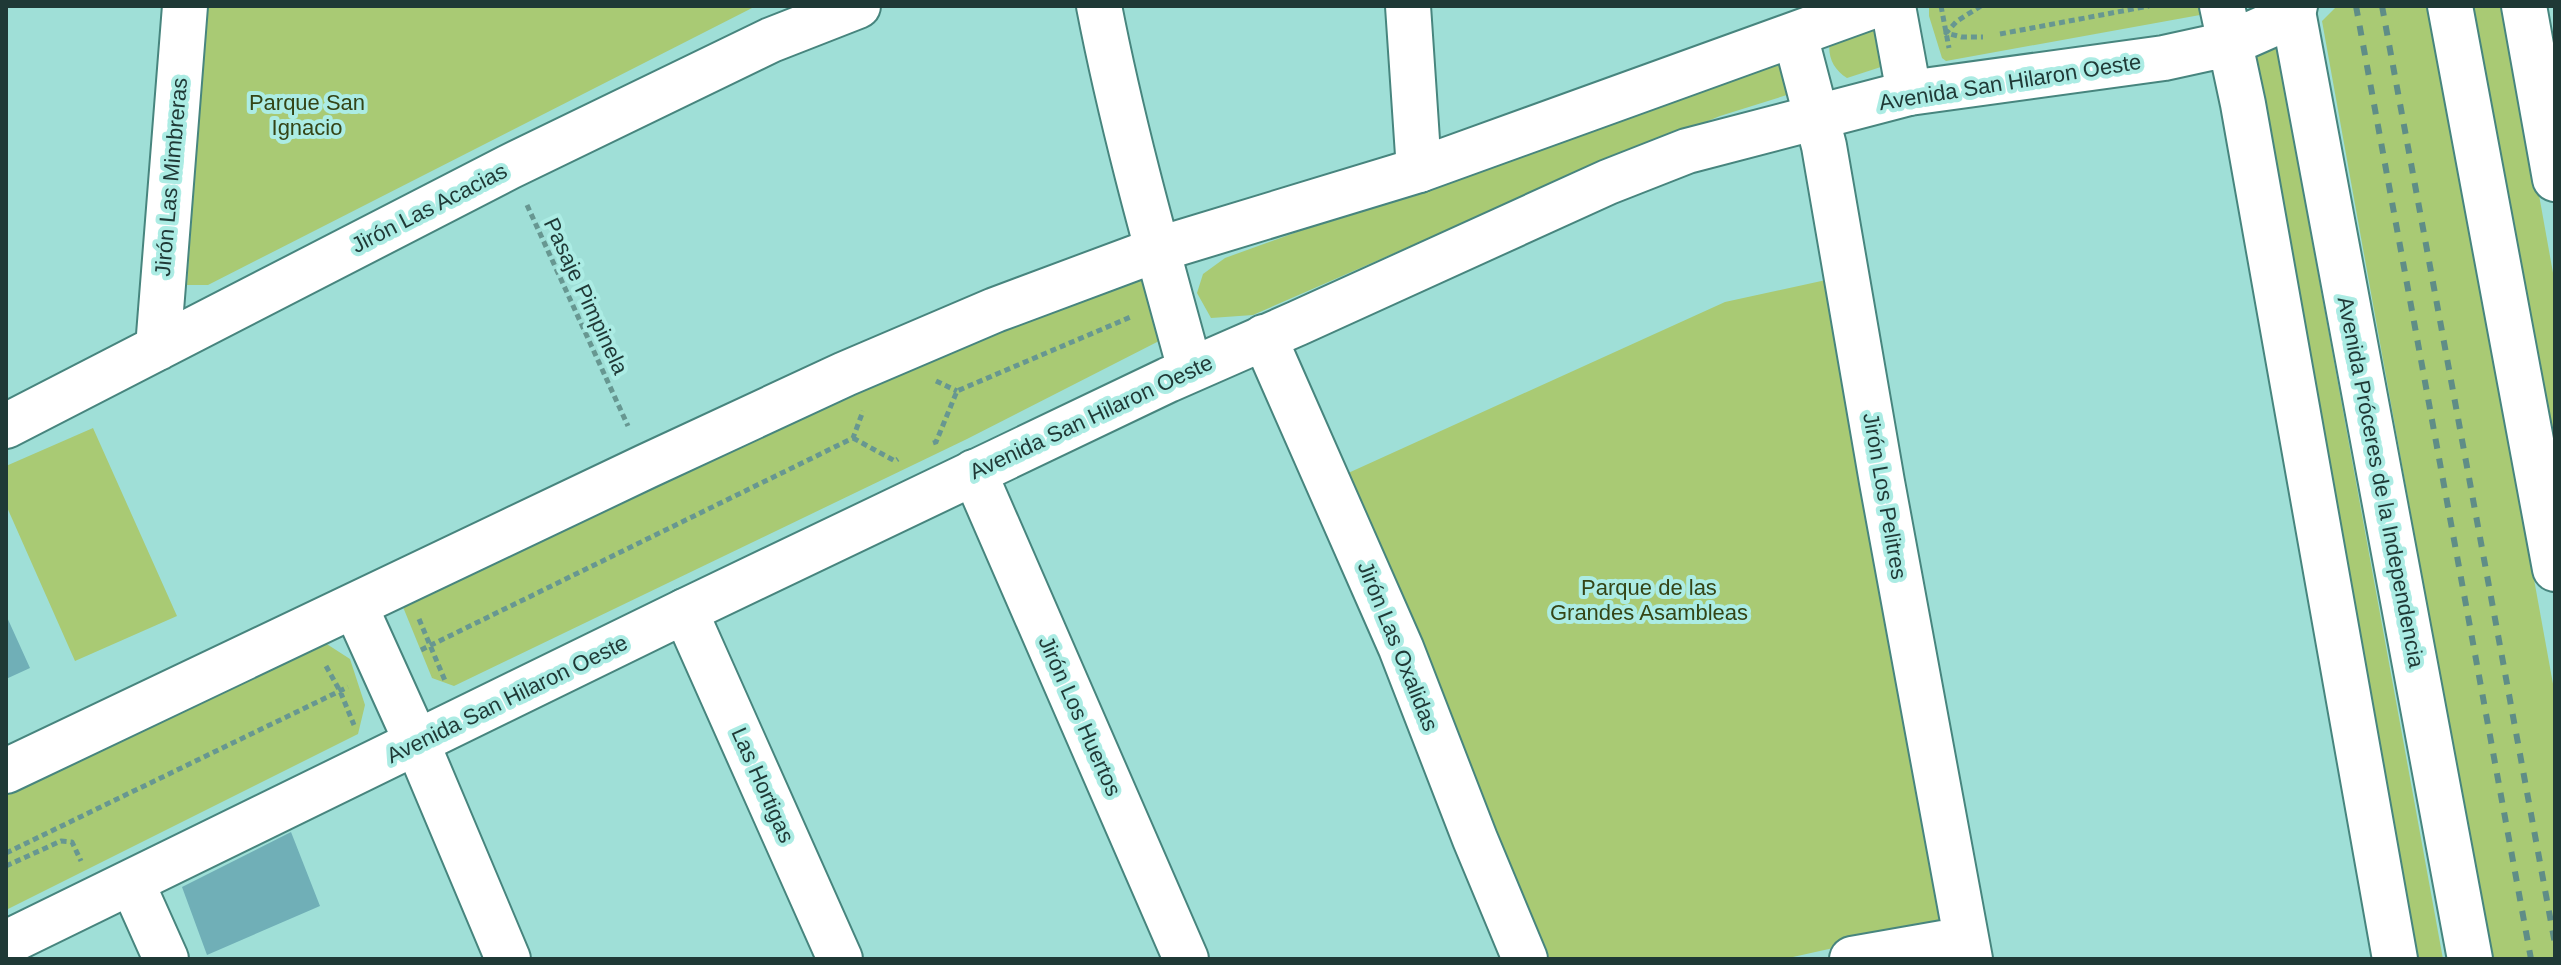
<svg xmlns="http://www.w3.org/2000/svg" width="2561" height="965" font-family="Helvetica,sans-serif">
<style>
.green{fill:#a9ca74}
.building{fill:#70afb7}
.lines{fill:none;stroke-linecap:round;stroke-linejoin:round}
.street-casing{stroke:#47857e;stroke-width:48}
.secondary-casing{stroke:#47857e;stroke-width:48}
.primary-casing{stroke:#47857e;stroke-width:48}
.path{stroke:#679791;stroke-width:5;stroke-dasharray:6 4;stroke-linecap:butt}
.street{stroke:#fff;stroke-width:44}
.secondary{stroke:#fff;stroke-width:44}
.primary{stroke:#fff;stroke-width:44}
.rail{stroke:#5f8d87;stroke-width:6;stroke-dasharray:10 10;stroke-linecap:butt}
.labels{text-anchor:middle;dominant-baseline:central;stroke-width:8;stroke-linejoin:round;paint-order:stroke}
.street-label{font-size:22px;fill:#1f3936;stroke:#acece4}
.park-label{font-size:22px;fill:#344416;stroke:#acece4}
</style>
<rect width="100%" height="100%" fill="#9fdfd7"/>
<path class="green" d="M207 6H756L208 285H187Z
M1929 6H2209L2211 13 1946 61 1942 58 1929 16Z
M2337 6H2430L2555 695V959H2491L2322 21Z
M2465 6H2505L2555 284V486Z
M1874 21 1887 65 1847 78C1832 69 1826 53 1831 37Z
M2273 27 2443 959H2408L2246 35Z
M1781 56 1790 94 1720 116 1516 200 1253 315 1211 318 1197 293 1203 274 1225 258Z
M1134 276 1149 281 1161 340 967 439 454 686 432 678 403 607 410 592 841 388Z
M1826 280 1950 922 1784 959H1541L1346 474 1725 302Z
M93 428 177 616 75 661 6 505V466Z
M319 639 350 659 365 705 358 734 6 910V792Z"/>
<path class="building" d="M6 615 30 668 6 679Z
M291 832 320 906 207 955 182 887Z"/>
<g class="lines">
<g class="street-casing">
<path id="street" d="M1099 6C1123 129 1157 249 1190 369
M1408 6 1419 170
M1893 6 1909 93
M1795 35 1824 146 1882 482 1970 959
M1264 337 1401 648 1475 839 1525 959
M158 348 185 6
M6 426 509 167 771 40 858 6
M974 472 1186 959
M355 606 417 743 508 959
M685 611 840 959
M132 883 166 959
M1852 959 1966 939"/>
</g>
<g class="secondary-casing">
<path id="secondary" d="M2222 6 2243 104 2395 959
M2524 6 2555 179
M6 771 647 466 845 374 995 310 1156 250 1419 170 1873 6
M6 943 685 611 1168 380 1298 323 1608 182 1687 151 1909 93 2164 58 2228 44 2271 25 2295 6"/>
</g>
<g class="primary-casing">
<path id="primary" d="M2292 6 2470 959
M2450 6 2555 569"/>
</g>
<path class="path" d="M1941 6 1949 48
M1981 6 1957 21 1946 33 1962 37H1983
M2000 34 2149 6
M527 205 628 426
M936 381 957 391
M853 438 895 461 898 459
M933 443 936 442 957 391 1133 316
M419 619 446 683
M421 650 853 438 863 411
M326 666 340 691 354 725
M6 853 348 687
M6 866 61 841 72 842 81 861"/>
<use href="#street" class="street"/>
<use href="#secondary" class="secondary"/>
<use href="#primary" class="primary"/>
<path class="rail" d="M2356 6 2531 959
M2382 6 2555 944"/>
</g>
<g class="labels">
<g class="street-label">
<text transform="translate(2010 82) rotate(-9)">Avenida San Hilaron Oeste</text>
<text transform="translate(171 177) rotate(-85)">Jirón Las Mimbreras</text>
<text transform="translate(429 208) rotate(-27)">Jirón Las Acacias</text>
<text transform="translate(586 296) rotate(65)">Pasaje Pimpinela</text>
<text transform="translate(1091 417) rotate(-25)">Avenida San Hilaron Oeste</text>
<text transform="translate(2381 482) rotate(79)">Avenida Próceres de la Independencia</text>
<text transform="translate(1885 496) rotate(80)">Jirón Los Pelitres</text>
<text transform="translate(1398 646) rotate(68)">Jirón Las Oxalidas</text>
<text transform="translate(507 699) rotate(-26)">Avenida San Hilaron Oeste</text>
<text transform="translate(1080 716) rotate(66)">Jirón Los Huertos</text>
<text transform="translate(763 785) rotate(66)">Las Hortigas</text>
</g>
<g class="park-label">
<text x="307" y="102">Parque San<tspan x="307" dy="25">Ignacio</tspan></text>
<text x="1649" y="587">Parque de las<tspan x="1649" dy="25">Grandes Asambleas</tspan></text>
</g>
</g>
<rect width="2561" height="965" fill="none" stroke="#1f3936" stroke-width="16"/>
</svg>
